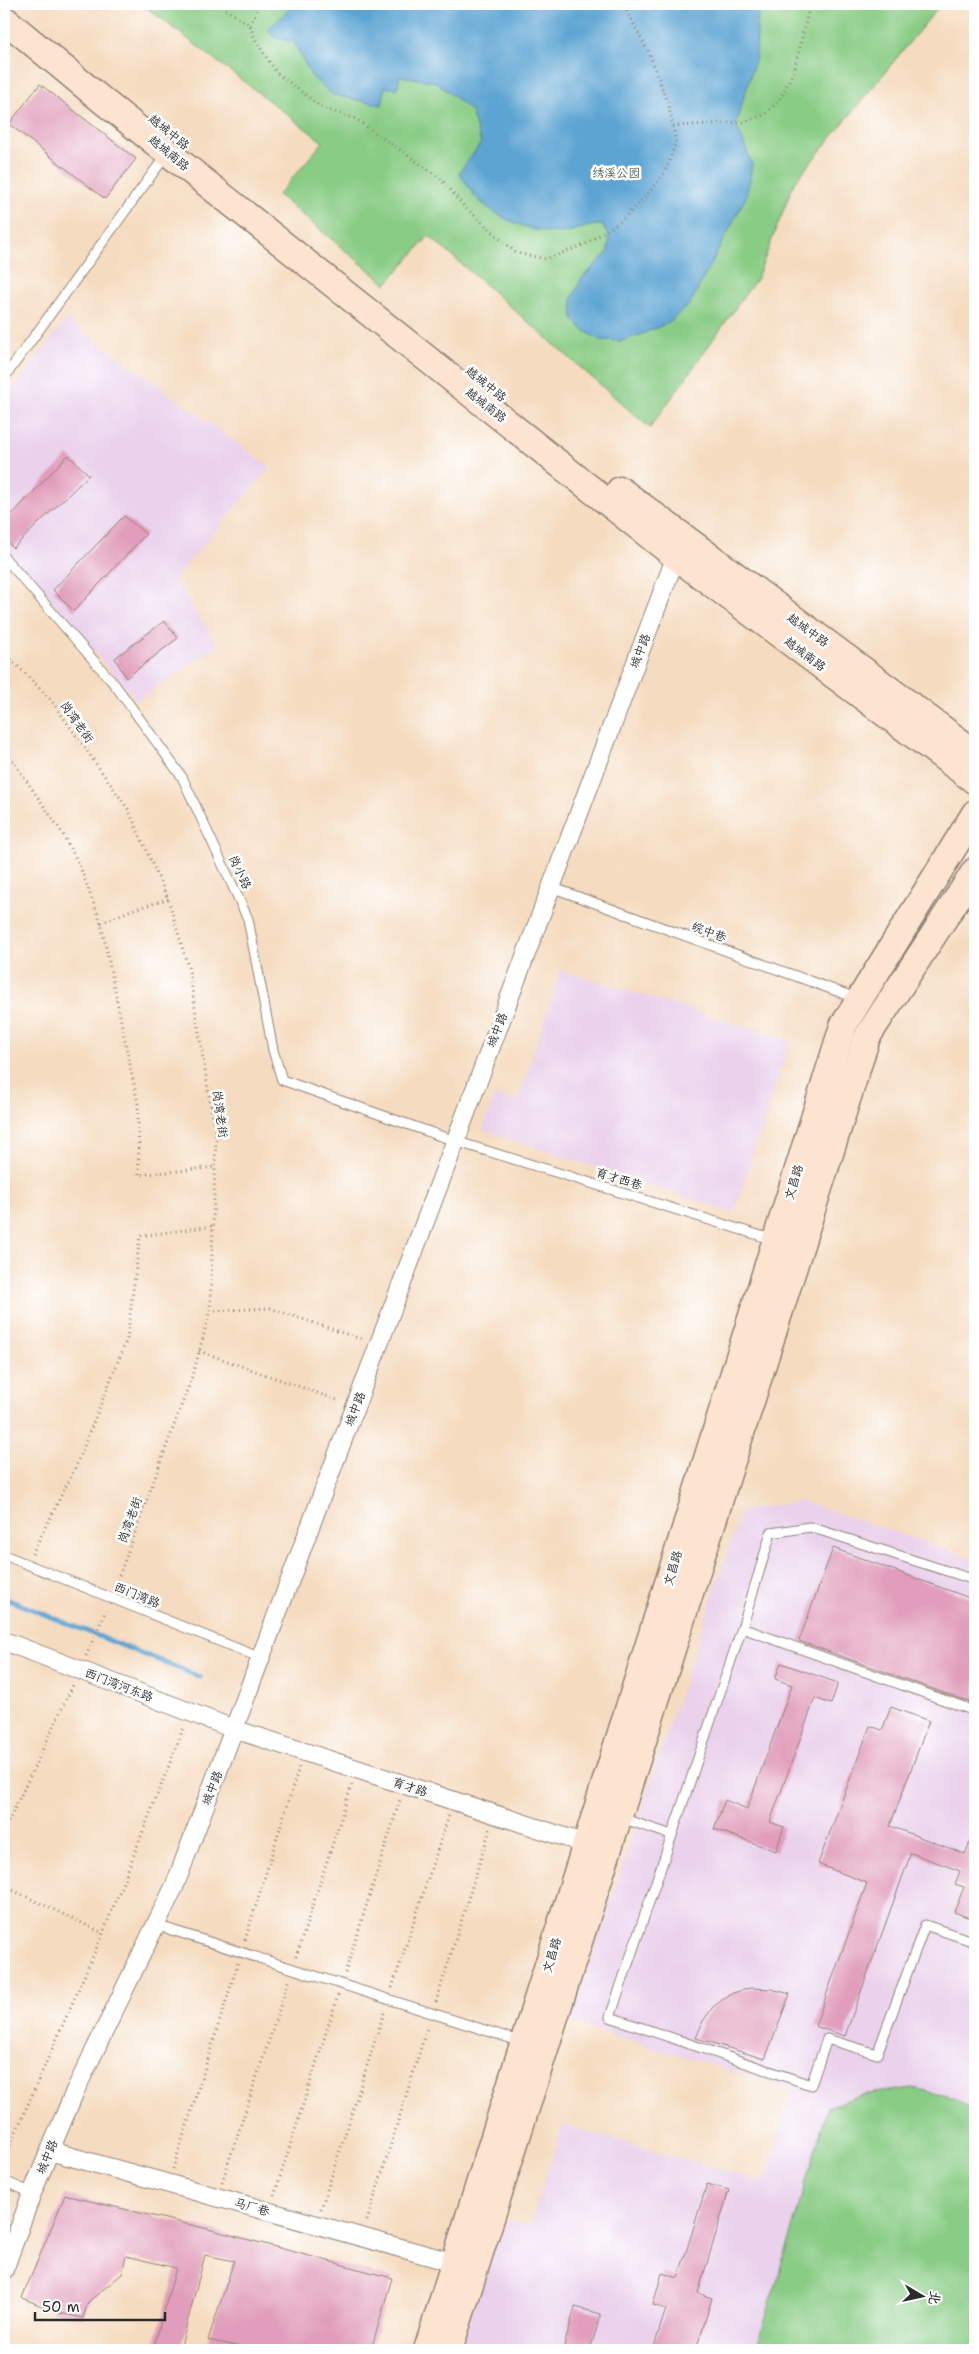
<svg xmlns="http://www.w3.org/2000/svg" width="979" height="2354" font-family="'Shantell Sans','LXGW WenKai TC',sans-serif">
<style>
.built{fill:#ead1ec}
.green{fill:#89cc85;stroke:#5a7c58}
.water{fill:#5da4d3;stroke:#44687f}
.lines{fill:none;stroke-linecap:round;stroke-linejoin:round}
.stream{stroke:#5da4d3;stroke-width:5}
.building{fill:#e19dbb}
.lane-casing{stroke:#908375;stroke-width:11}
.street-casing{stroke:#908375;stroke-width:20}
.secondary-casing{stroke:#908375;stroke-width:29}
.path{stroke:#908375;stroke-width:3;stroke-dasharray:1 4;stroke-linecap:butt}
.lane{stroke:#fff;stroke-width:9}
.street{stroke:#fff;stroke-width:18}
.secondary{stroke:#fde4d1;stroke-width:26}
.labels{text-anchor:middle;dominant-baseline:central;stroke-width:5;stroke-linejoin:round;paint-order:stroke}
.street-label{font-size:12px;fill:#2b2b2b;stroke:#fff}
.park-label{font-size:12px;fill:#4c634a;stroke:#fff}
</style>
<rect width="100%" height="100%" fill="#fff"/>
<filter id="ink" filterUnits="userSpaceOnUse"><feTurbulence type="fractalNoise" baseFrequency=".02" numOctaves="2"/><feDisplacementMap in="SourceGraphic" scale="10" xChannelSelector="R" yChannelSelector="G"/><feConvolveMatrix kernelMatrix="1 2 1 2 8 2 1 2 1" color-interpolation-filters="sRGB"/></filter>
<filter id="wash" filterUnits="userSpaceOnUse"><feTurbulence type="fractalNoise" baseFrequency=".0096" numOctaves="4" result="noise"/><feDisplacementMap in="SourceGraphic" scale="20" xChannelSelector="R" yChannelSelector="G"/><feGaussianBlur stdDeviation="1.12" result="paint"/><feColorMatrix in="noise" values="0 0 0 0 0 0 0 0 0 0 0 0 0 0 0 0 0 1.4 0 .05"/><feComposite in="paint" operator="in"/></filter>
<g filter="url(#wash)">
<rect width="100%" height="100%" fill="#f5dbbf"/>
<path class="built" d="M66 319 270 467 174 580 218 645 137 701 4 547V401Z
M561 970 790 1041 734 1213 483 1130 494 1095 517 1102Z
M801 1501 975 1559V2350H461L499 2218 530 2226 563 2125 765 2182 792 2089 570 2022 741 1511Z"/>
<path class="green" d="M142 4H941L794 183 757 278 650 428 429 236 386 284 278 195 323 142Z
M913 2088 955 2098 975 2113V2350H756L828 2107 861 2095Z"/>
<path class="water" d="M295 4H758L756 57 736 124 752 164 750 180 745 199 690 304 668 323 642 334 622 341 600 340 582 329 573 318 572 299 582 278 608 252 609 238 603 225C587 224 573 233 558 233 529 232 494 217 474 195 469 188 464 180 459 173L481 143 471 111 436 82 400 76 397 89 385 87 382 105 333 95 311 76 294 42 275 38 268 29Z"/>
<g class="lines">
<path class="stream" d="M4 1598 200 1677"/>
</g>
<g id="blocks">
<path class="building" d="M40 84 136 159 105 199 9 124Z
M68 455 89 475 13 548 4 537V523Z
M124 516 146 534 74 611 53 590Z
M164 621 178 638 126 678 115 658Z
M833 1548 975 1600V1704L799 1641Z
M781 1663 838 1683 831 1704 815 1698 770 1822 784 1827 776 1851 714 1829 725 1800 747 1809 792 1685 775 1679Z
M891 1707 929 1721 890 1826 965 1854 975 1830V1920L954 1912 964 1887 955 1884 960 1871 911 1853 845 2036 815 2026 867 1883 818 1864 870 1726 882 1730Z
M750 1988 771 1989 790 1994 765 2059 696 2038 703 2021 713 2007 730 1994Z
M707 2184 729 2190 698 2293 712 2298 696 2350H653L666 2309 653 2305 662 2273 678 2278Z
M65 2195 212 2230 392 2278 371 2350H254L208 2340 234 2261 205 2255 180 2350H153L176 2268 126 2256 122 2274 88 2302 83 2318 59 2313 22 2298Z
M575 2307 601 2314 590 2350H563Z"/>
</g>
</g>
<g filter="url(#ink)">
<use href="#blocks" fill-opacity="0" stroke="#908375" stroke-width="1"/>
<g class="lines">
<g class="lane-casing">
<path id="lane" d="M4 378 166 155
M4 557 115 685 182 777 248 919 273 1050 282 1080 455 1141 774 1240
M551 887 856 998
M4 1555 261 1658
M742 1628 771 1533 810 1527 975 1580
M621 1818 672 1835 610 2017 811 2085 827 2039 877 2054 925 1925 975 1942
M672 1835 742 1628 975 1711
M156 1925 522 2042
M4 2181 32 2193"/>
</g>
<g class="street-casing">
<path id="street" d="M4 1641 234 1729 586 1844
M50 2151 455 2263
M4 2270 32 2193 75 2091 175 1885 679 548"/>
</g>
<g class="secondary-casing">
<path id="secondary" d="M4 19 103 101 675 556 975 781
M620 490 975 753
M427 2350 843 1026 975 813
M449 2350 867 1037 975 871"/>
</g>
<path class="path" d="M217 4 250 25 256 41 276 72 321 107 356 119 440 178 463 205 516 253 546 259 584 245 621 221 646 196 665 172 676 142 669 107 650 55 623 4
M250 25 260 4
M673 126 744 122 766 114 779 100 794 71 810 4
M4 652 51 700 128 809 168 899 189 970 216 1139 210 1311 194 1371 115 1587
M4 748 61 831 79 864 101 923
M168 899 129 911 101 923 138 1104 139 1175 215 1167
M210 1311 270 1308 364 1340
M199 1351 340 1401
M32 1554 75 1468 127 1339 140 1236 213 1226
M86 1656 106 1610
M4 1831 73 1685
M4 1886 103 1933
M245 1940 299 1767
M296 1957 352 1784
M345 1973 400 1800
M392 1988 449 1815
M436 2002 490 1829
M4 2159 103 1933 184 1727
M173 2169 238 1963
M222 2182 289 1979
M274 2196 338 1995
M321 2209 385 2010
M367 2221 428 2025"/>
<use href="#lane" class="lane"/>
<use href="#street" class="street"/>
<use href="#secondary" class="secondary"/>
</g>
</g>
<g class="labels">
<g class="street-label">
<text transform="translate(169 132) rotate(39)">越城中路</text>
<text transform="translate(169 153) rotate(39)">越城南路</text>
<text transform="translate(486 384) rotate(39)">越城中路</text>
<text transform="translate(486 405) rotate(38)">越城南路</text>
<text transform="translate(808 630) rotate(36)">越城中路</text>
<text transform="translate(640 651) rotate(-69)">城中路</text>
<text transform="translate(805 654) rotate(37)">越城南路</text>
<text transform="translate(77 722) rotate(55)">岗湾老街</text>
<text transform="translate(240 872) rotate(65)">岗小路</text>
<text transform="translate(709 932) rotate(20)">皖中巷</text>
<text transform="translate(497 1030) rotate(-69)">城中路</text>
<text transform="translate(220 1114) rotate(82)">岗湾老街</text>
<text transform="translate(619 1179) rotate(17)">育才西巷</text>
<text transform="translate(794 1182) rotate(-73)">文昌路</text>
<text transform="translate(355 1409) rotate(-69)">城中路</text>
<text transform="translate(130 1520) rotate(-70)">岗湾老街</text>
<text transform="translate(673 1568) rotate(-73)">文昌路</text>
<text transform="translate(137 1595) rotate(22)">西门湾路</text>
<text transform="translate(119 1685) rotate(21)">西门湾河东路</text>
<text transform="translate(410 1787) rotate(18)">育才路</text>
<text transform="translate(212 1788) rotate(-69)">城中路</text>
<text transform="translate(552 1955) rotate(-73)">文昌路</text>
<text transform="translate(47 2157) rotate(-67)">城中路</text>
<text transform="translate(252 2207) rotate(15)">马厂巷</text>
</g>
<g class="park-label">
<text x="616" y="173">绣溪公园</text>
</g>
</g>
<rect width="979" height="2354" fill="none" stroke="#fff" stroke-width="20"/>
<g transform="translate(922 2296) rotate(99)" stroke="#ffffff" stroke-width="4" paint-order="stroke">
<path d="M0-4L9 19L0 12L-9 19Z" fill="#2b2b2b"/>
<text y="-8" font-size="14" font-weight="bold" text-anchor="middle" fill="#2b2b2b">北</text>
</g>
<path d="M35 2312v8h130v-8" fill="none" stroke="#2b2b2b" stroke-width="2.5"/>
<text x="42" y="2312" font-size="15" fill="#2b2b2b" stroke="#ffffff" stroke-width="4" paint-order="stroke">50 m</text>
</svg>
